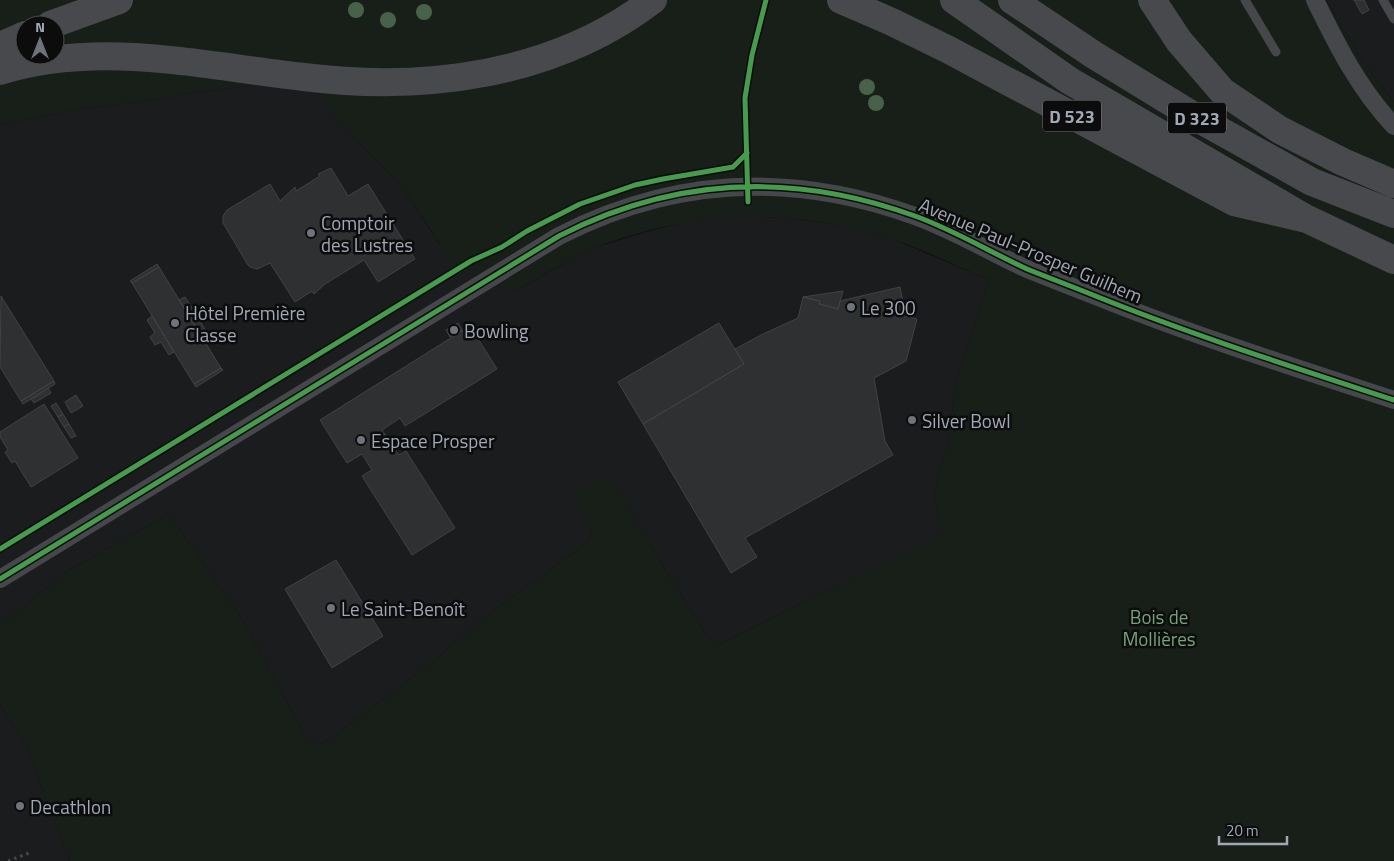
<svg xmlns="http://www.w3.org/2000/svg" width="1394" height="861" font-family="'Titillium Web',sans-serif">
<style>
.built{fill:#1b1c1e}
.green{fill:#181f19;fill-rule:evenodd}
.building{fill:#2f3032;stroke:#404246}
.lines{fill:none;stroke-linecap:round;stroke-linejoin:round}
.path{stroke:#47494c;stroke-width:3;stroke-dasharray:2.5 4;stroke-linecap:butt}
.lane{stroke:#45474b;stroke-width:9}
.street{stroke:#45474b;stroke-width:18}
.highway{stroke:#48494d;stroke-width:28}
.cycleway-casing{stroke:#0c0c0d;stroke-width:8}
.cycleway{stroke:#469c4c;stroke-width:5}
.tree{fill:#48614a}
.poi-dot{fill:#6e737c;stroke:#0c0c0d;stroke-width:2}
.labels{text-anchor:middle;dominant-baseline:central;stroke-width:5;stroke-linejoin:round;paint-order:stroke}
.shield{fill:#0c0c0d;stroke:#747883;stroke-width:1}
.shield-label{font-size:18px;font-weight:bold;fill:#a0a7b5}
.poi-label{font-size:19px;fill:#a0a7b5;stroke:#0c0c0d;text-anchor:start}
.street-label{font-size:19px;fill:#a0a7b5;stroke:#0c0c0d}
.park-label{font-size:19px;fill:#75a277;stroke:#0c0c0d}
</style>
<rect width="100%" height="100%" fill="#121212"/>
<path class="built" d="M1326 0H1394V102L1363 62Z
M277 85 317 91 335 117 403 188 439 244 515 291 590 249 643 233 685 222 735 216 788 218 846 226 890 238 989 280 956 383 947 451 937 478 935 496 938 516 945 533 874 571 823 592 718 645 708 638 662 564 609 475 590 525 591 534 588 542 481 620 430 664 327 741 318 745 309 741 302 730 244 622 169 514 66 572 0 626V125L81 109 140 102 189 93 241 87Z
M0 705 26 745 70 861H0Z"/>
<path class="green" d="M0 0H1326L1363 62 1394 102V861H70L26 745 0 705V626L66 572 169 514 244 622 302 730 309 741 318 745 327 741 430 664 481 620 588 542C598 527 580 508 572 495L609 474 662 564 708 638 718 645 823 592 874 570 944 533 938 516 935 496 937 478 947 451 956 383 989 280C956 266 923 248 888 238 788 207 689 210 591 249 582 253 573 259 565 263 548 272 532 281 515 291L454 266 403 188 335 117 316 91 277 85 241 87 189 93 140 102 81 109 0 125ZM25 25H55V55H25Z"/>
<path class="building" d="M1354 0H1364L1369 10 1362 14Z
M331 168 348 196 368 184 415 259 378 282 364 260 325 284 314 294 312 291 295 302 270 263 257 269 250 267 248 265 223 223V216L227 210 270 184 280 201 295 187 296 191 320 176 318 174Z
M157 264 159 267 132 283 130 281Z
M159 267 221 368 194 384 132 283Z
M900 287 906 316 917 319 906 361 874 378 885 441 893 455 745 538 757 557 731 573 643 424 744 364 735 349 763 334 798 318 803 297 820 301 819 304 838 309 840 301Z
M843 291 838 309 819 304 820 301 803 297Z
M1 296 54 381 21 401 0 367Z
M185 297 194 311 198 308 204 316 199 319 207 333 201 336 179 300Z
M152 316 174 352 169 355 161 342 155 345 150 337 155 333 147 320Z
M458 323 462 330 450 337 446 330Z
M719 323 744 364 643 424 618 382Z
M470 326 497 369 405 426 400 418 382 430 399 455 406 451 455 528 412 555 362 476 372 470 362 454 347 463 320 420Z
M221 368 223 370 196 387 194 384Z
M54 381 55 384 23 404 21 401Z
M48 388 51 393 34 403 31 399Z
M76 395 83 406 71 413 65 402Z
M56 403 63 414 58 417 51 406Z
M44 404 78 458 31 487 15 461 12 463 5 452 8 450 0 437V432Z
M63 414 69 424 64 427 58 417Z
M69 424 76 436 71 438 64 427Z
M336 560 383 636 332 668 285 589Z"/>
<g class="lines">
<path class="path" d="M8 861 29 853"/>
<path class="lane" d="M1245 0 1276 52
M1383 0 1394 19"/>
<path class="street" d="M1315 0C1337 45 1359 89 1394 126
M0 579 559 236C674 177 794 172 915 216 954 230 990 252 1027 269 1049 278 1071 286 1093 295 1192 335 1293 367 1394 400"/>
<path class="highway" d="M841 0 892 22 949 50 1234 202 1307 219
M954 0 1070 81 1307 219 1394 260
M1012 0 1094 55 1192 115 1312 182 1394 214
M1152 0 1179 41 1222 91 1280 130 1343 162 1394 184
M50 25 119 0
M0 46 25 35
M0 71C99 40 204 66 304 77 424 92 554 76 653 0"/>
<g class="cycleway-casing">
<path id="cycleway" d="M748 202 745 98 752 55 766 0
M0 549 471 261 502 247 527 231 580 204 635 185 663 179 733 167 747 153
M0 579 559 236C674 177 794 172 915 216 954 230 990 252 1027 269 1049 278 1071 286 1093 295 1192 335 1293 367 1394 400"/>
</g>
<use href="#cycleway" class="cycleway"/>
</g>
<g class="tree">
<circle cx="356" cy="10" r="8"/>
<circle cx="424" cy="12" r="8"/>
<circle cx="388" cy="20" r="8"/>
<circle cx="867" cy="87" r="8"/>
<circle cx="876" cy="103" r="8"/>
</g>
<g class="poi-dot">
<circle cx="311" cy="233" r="5"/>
<circle cx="851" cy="307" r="5"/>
<circle cx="175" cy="323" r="5"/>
<circle cx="454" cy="330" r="5"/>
<circle cx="912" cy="420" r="5"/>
<circle cx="361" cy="440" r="5"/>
<circle cx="331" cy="608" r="5"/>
<circle cx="20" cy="806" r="5"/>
</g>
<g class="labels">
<g class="shield">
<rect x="1043" y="100.5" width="58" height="31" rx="4"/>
<rect x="1168" y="102.5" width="58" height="31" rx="4"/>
</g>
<g class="shield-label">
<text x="1072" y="116">D 523</text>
<text x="1197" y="118">D 323</text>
</g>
<g class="poi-label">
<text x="321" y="222">Comptoir<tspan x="321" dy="22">des Lustres</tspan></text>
<text x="861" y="307">Le 300</text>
<text x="185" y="312">Hôtel Première<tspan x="185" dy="22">Classe</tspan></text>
<text x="464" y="330">Bowling</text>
<text x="922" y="420">Silver Bowl</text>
<text x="371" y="440">Espace Prosper</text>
<text x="341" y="608">Le Saint-Benoît</text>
<text x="30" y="806">Decathlon</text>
</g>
<g class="street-label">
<text transform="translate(1031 250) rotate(23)">Avenue Paul-Prosper Guilhem</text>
</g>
<g class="park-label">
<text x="1159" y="616">Bois de<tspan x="1159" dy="22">Mollières</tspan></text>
</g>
</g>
<g transform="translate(40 40)"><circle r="24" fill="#0c0c0d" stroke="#474a50"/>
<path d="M0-4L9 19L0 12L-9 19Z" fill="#6e737c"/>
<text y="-8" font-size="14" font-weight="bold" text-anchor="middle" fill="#a0a7b5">N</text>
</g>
<path d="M1219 836v8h68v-8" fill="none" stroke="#a0a7b5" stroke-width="2.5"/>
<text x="1226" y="836" font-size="15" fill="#a0a7b5" stroke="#0c0c0d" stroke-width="4" paint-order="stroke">20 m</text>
</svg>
